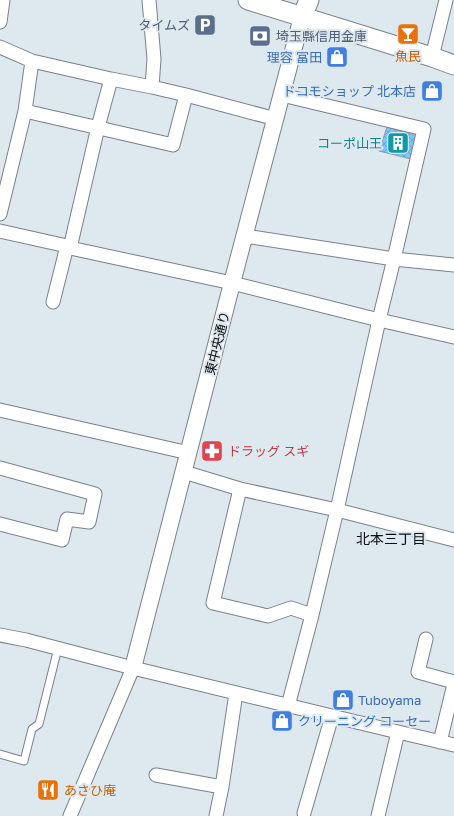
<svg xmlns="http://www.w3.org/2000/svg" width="454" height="816" font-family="'Golos Text','Noto Sans JP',sans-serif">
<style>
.building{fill:url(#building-cross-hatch);stroke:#929ba2}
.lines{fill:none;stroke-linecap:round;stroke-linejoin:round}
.service-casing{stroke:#7a8289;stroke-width:9}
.minor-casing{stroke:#7a8289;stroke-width:15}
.tertiary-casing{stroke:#7a8289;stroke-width:18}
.secondary-casing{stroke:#7a8289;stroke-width:21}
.service{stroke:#fff;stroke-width:7}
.minor{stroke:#fff;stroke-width:13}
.tertiary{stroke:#fff;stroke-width:16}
.secondary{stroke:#fff;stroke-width:19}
.labels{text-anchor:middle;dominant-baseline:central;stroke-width:4;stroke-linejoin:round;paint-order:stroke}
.service-label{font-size:13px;fill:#4e5e75;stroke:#dee8ef;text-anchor:end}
.food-label{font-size:13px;fill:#c56008;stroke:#dee8ef}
.shop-label{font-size:13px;fill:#366cbe;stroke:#dee8ef;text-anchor:end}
.culture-label{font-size:13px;fill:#0d838f;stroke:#dee8ef;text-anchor:end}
.street-label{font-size:13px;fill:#0c0f12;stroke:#dee8ef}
.health-label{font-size:13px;fill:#be3a42;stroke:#dee8ef;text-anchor:start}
.neighbourhood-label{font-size:14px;fill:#0c0f12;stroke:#dee8ef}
</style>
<defs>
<pattern id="building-cross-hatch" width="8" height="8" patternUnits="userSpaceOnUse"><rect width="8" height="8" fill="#7bc6fe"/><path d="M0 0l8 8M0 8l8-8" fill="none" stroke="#69a9d9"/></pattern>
</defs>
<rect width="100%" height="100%" fill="#dee8ef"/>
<path class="building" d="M387 127 417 136 411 159 379 151Z"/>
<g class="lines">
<g class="service-casing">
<path id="service" d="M0 754 24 761 32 729 39 724 58 648"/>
</g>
<g class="minor-casing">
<path id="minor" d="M149 0 154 59 152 87
M0 22 3 0
M0 47 32 61 111 79 152 87 186 95 276 119
M432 57 446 0
M282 95 424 129 394 259 379 320 337 510 312 615 288 706
M25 111 173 145 186 95
M0 214 25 111 32 61
M0 231 67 246 70 248 232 283 379 320 454 337
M245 236 394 259 454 265
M70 248 98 127 111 79
M53 302 67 246
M0 410 189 453
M0 468 95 494 89 522 67 519 62 540 0 524
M184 472 240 489 337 510 454 540
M240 489 213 603 268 616 291 608 312 615
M0 635 26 640 133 668 398 732 454 745
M426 639 418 672 454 682
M440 742 454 684
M156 775 222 787
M304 813 332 716
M70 816 133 668
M216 816 222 787 236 693
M378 816 398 732"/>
</g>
<g class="tertiary-casing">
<path id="tertiary" d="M133 668 232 283 302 17"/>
</g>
<g class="secondary-casing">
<path id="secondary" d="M248 0 432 57 454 65
M302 17 309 0"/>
</g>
<use href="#service" class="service"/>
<use href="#minor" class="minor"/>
<use href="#tertiary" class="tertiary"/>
<use href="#secondary" class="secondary"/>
</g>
<defs>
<g id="parking-square" transform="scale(1.15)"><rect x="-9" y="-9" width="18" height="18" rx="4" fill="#5c6f8a" stroke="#dee8ef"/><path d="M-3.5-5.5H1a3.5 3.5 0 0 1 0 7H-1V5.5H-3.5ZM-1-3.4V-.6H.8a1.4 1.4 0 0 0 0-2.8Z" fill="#fff"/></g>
<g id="bar-square" transform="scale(1.15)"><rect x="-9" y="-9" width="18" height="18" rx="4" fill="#e8710a" stroke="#dee8ef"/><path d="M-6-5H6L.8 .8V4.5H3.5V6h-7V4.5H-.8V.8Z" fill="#fff"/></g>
<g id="bank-square" transform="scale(1.15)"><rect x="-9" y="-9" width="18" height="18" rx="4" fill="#5c6f8a" stroke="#dee8ef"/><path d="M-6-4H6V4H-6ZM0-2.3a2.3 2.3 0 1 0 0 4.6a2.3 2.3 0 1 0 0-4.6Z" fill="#fff"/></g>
<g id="shop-square" transform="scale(1.15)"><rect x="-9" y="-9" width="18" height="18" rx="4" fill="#3f7fe0" stroke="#dee8ef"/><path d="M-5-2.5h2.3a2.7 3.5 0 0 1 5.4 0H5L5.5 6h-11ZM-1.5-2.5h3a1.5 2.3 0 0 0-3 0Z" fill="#fff"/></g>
<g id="building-square" transform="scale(1.15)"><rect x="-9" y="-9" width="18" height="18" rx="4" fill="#0f9aa8" stroke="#dee8ef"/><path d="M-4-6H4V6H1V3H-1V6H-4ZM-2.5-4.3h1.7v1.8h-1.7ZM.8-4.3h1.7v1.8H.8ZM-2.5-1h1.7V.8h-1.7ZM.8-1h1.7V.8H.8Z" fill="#fff"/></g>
<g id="pharmacy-square" transform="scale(1.15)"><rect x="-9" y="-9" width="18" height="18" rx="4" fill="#e0444e" stroke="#dee8ef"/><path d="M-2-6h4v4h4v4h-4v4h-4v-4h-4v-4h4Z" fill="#fff"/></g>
<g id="restaurant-square" transform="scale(1.15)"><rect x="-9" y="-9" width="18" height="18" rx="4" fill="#e8710a" stroke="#dee8ef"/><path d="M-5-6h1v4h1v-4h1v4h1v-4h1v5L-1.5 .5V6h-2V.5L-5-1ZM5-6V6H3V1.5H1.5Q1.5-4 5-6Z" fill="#fff"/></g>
</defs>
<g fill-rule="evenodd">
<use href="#parking-square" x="205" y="25"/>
<use href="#bar-square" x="408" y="34"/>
<use href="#bank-square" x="260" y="36"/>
<use href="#shop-square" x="337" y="57"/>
<use href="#shop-square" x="432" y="91"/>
<use href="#building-square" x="398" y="143"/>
<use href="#pharmacy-square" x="212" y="451"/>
<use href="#shop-square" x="343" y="700"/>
<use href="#shop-square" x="282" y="721"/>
<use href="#restaurant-square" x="48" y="790"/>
</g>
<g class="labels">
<g class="service-label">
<text x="190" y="25">タイムズ</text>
<text x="276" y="36" text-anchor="start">埼玉縣信用金庫</text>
</g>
<g class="food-label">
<text x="408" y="56">魚民</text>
<text x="64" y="790" text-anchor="start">あさひ庵</text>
</g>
<g class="shop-label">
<text x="322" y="57">理容 冨田</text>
<text x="416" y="91">ドコモショップ 北本店</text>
<text x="358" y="700" text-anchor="start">Tuboyama</text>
<text x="298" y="721" text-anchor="start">クリーニング コーセー</text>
</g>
<g class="culture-label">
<text x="382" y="143">コーポ山王</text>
</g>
<g class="street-label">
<text transform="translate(217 343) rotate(-76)">東中央通り</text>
</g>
<g class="health-label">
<text x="228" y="451">ドラッグ スギ</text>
</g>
<g class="neighbourhood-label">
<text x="391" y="538">北本三丁目</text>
</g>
</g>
</svg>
